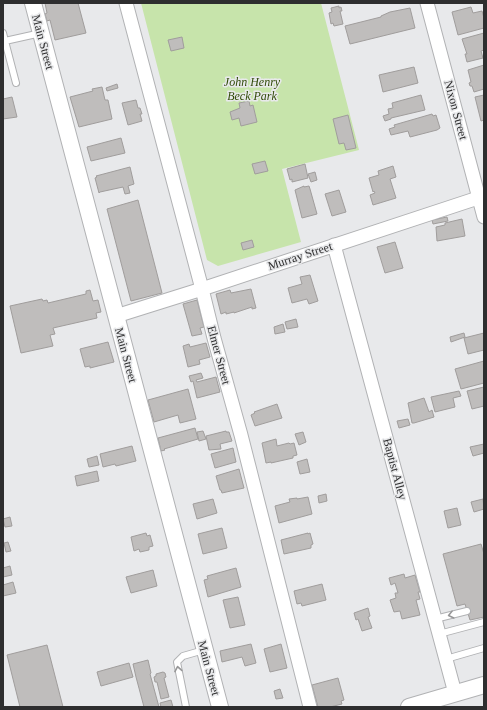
<svg xmlns="http://www.w3.org/2000/svg" width="487" height="710" font-family="Georgia,serif">
<style>
.green{fill:#c7e4ab}
.building{fill:#bfbdbc;stroke:#a09d9c}
.lines{fill:none;stroke-linecap:round;stroke-linejoin:round}
.service-casing{stroke:#b1b2b4;stroke-width:8}
.minor-casing{stroke:#b1b2b4;stroke-width:15}
.tertiary-casing{stroke:#b1b2b4;stroke-width:18}
.service{stroke:#fff;stroke-width:6}
.minor{stroke:#fff;stroke-width:13}
.tertiary{stroke:#fff;stroke-width:16}
.oneway{stroke:#969697}
.labels{text-anchor:middle;dominant-baseline:central;stroke-width:3;stroke-linejoin:round;paint-order:stroke}
.street-label{font-size:12px;fill:#2e2e2f;stroke:#e8e9eb}
.park-label{font-size:12px;font-style:italic;fill:#314b08;stroke:#e8e9eb}
</style>
<rect width="100%" height="100%" fill="#e8e9eb"/>
<path class="green" d="M141 3H321L359 150 282 169 301 242 218 266 207 260Z"/>
<path class="building" d="M45 3H78L86 33 55 40 50 20 47 21 45 14 47 13Z
M339 6V8L341 7 342 11H340L343 24 334 26 333 23 331 24 329 13 332 12 331 8Z
M471 7 473 13 482 11 484 18V28L458 35 452 12Z
M410 8 415 28 350 44 345 26 381 17V16L390 12Z
M484 33V50L481 51 483 58 467 62 465 54H467L462 39Z
M182 37 184 48 171 51 168 40Z
M484 65V89L474 92 472 86H470L469 83 471 82 468 70Z
M414 67 418 83 383 92 379 75Z
M117 84 118 88 107 91 106 88Z
M102 87 105 100H108L112 119 79 127 70 97 93 91 92 89Z
M421 95 425 110 391 118V119L385 121 383 116 389 114 388 109 393 108 392 103Z
M484 95V120L481 121 475 97Z
M12 97 17 117 3 119V99Z
M136 100 138 108H140L142 114H140L142 121 128 125 122 103Z
M249 101 250 106 253 105 257 122 241 126 239 118 232 120 230 112 240 108 239 103Z
M432 114 433 116 436 115 440 128 437 130 410 137 408 131 391 135 389 129 395 127 394 125Z
M348 115 356 148 346 150 344 143 339 144 333 119Z
M121 138 125 153 91 161 87 147Z
M265 161 268 171 255 174 252 164Z
M305 164 308 178 292 182V179L290 180 287 169Z
M393 166 396 177 390 179 396 198 373 205 370 195 375 193 374 191 373 192 369 178 379 175 378 171Z
M130 167 134 184 128 186 130 193 125 194 123 187 100 192 99 193 95 178 97 177 96 176Z
M315 172 317 180 311 182 308 174Z
M304 186V187L309 186 310 189 317 214 302 218 295 190Z
M339 190 346 212 332 216 325 194Z
M138 200 162 293 131 301 107 209Z
M447 217 448 221 433 224 432 220Z
M462 219 465 236 437 241 436 227 445 225V223Z
M252 240 254 247 243 250 241 243Z
M395 242 403 268 385 273 377 247Z
M310 275 318 301 309 304 307 299 292 303 288 288 302 284 300 277Z
M251 289 256 308 252 309V307L234 313V312L226 314V312L221 314 216 294 230 290 231 293Z
M90 290 93 301 98 300 101 312 96 313 97 318 53 328 55 334 50 335 53 346 21 353 10 306 42 299 43 301 47 300 48 303 86 294V291Z
M197 300 204 327 200 328 202 334 192 336 183 304Z
M296 319 298 327 287 329 285 322Z
M283 324 285 332 275 334 274 327Z
M464 333 465 337 451 342 450 337Z
M484 333V350L468 354 464 338Z
M108 342 114 362 90 368V366L85 367 80 349Z
M206 343 210 357 199 360 200 364 188 367 183 346 189 344 190 347Z
M484 361V383L461 389 455 369Z
M201 373 203 378 196 380 197 382 216 377 220 392 197 398 193 381 191 382 189 376Z
M484 387V406L472 409 467 391Z
M188 389 196 419 180 423 178 415 154 422 148 400Z
M459 391 461 396 453 398 455 407 435 412 431 397Z
M424 398 429 412 432 410 434 417 414 423H412L408 403Z
M277 404 282 418 255 426 251 415 255 413 254 412Z
M408 419 410 425 399 428 397 421Z
M195 428 198 439 164 449 165 450 161 451 158 438Z
M203 431 206 439 199 441 197 432Z
M226 431V432H229L232 441 220 444 221 449 209 450 206 436Z
M303 432 306 442 299 445 295 434Z
M276 439 277 446 289 443 290 444 294 443 297 455 293 456V458L271 463V462L266 463 262 443Z
M484 444V453L473 456 470 447Z
M132 446 136 461 116 466 115 464 103 467 100 454Z
M233 448 236 462 215 468 211 454Z
M97 456 99 465 89 467 87 459Z
M307 459 310 472 300 474 297 462Z
M239 469 244 488 222 493 221 490H220L216 476Z
M97 471 99 481 77 486 75 476Z
M326 494 327 501 319 503 318 496Z
M308 497 312 514 279 523 275 506 290 502 289 499 297 498V499Z
M213 499 217 513 197 519 193 504Z
M483 499 484 509 474 512 471 502Z
M457 508 461 525 448 528 444 511Z
M10 517 12 526 5 527 3 519Z
M222 528 227 548 203 554 198 534Z
M146 533 147 536 150 535 153 546 149 547V550L140 552 139 549 134 551 131 537Z
M308 533V534L310 533 313 544 311 545V548L284 554 281 540Z
M8 542 11 551 6 552 4 543Z
M481 544 484 554V617L470 620 465 604 457 606 443 554Z
M10 566 12 575 3 577V568Z
M236 568 241 587 208 597 204 580 208 579 207 576Z
M153 570 157 586 131 593 126 577Z
M404 574 405 578 415 575 420 592H418L420 599 416 600 420 615 402 619 400 611 394 612 390 600 396 598 395 593H398L395 583 391 585 389 578Z
M13 582 16 593 3 596V585Z
M322 584 326 600 302 606 301 603 297 604 294 591Z
M238 597 245 625 230 628 223 600Z
M368 608 370 616 368 617 372 628 362 631 358 619 356 620 354 613Z
M251 644 256 663 245 666 242 657 222 662 220 651Z
M281 644 287 668 270 672 264 649Z
M47 645 63 707H20L7 655Z
M148 660 151 673 150 674 159 707H144L136 677 133 664Z
M129 663 133 677 101 686 97 672Z
M163 672 165 673 166 677 164 678 169 697 161 699 157 682H155L154 677 156 676V674Z
M338 678 344 700 341 701 342 704 330 707H318L312 685Z
M280 689 283 698 276 699 274 691Z
M171 700 173 707H161L160 703Z"/>
<g class="lines">
<g class="service-casing">
<path id="service" d="M3 33 5 41 41 33
M5 41 16 83
M435 619 467 611
M439 634 484 622
M446 659 484 648
M186 707 177 662 183 656 204 650"/>
</g>
<g class="minor-casing">
<path id="minor" d="M126 3 202 289 214 338 241 435 310 707
M427 3 484 217
M334 245 455 693
M116 316 202 289 484 196"/>
</g>
<g class="tertiary-casing">
<path id="tertiary" d="M33 3 220 707
M409 707 484 685"/>
</g>
<use href="#service" class="service"/>
<use href="#minor" class="minor"/>
<use href="#tertiary" class="tertiary"/>
</g>
<defs><path id="oneway-chevron" d="M-2-3.5L2.5 0L-2 3.5" fill="none" stroke-width="1.6" stroke-linecap="round" stroke-linejoin="round"/></defs>
<g class="oneway">
<use href="#oneway-chevron" transform="translate(451 615) rotate(166)"/>
<use href="#oneway-chevron" transform="translate(178 669) rotate(-100)"/>
</g>
<g class="labels">
<g class="street-label">
<text transform="translate(43 42) rotate(75)">Main Street</text>
<text transform="translate(456 110) rotate(75)">Nixon Street</text>
<text transform="translate(300 256) rotate(-18)">Murray Street</text>
<text transform="translate(126 355) rotate(75)">Main Street</text>
<text transform="translate(219 355) rotate(75)">Elmer Street</text>
<text transform="translate(395 469) rotate(75)">Baptist Alley</text>
<text transform="translate(209 668) rotate(75)">Main Street</text>
</g>
<g class="park-label">
<text x="252" y="82">John Henry<tspan x="252" dy="14">Beck Park</tspan></text>
</g>
</g>
<rect width="487" height="710" fill="none" stroke="#2e2e2f" stroke-width="8"/>
</svg>
